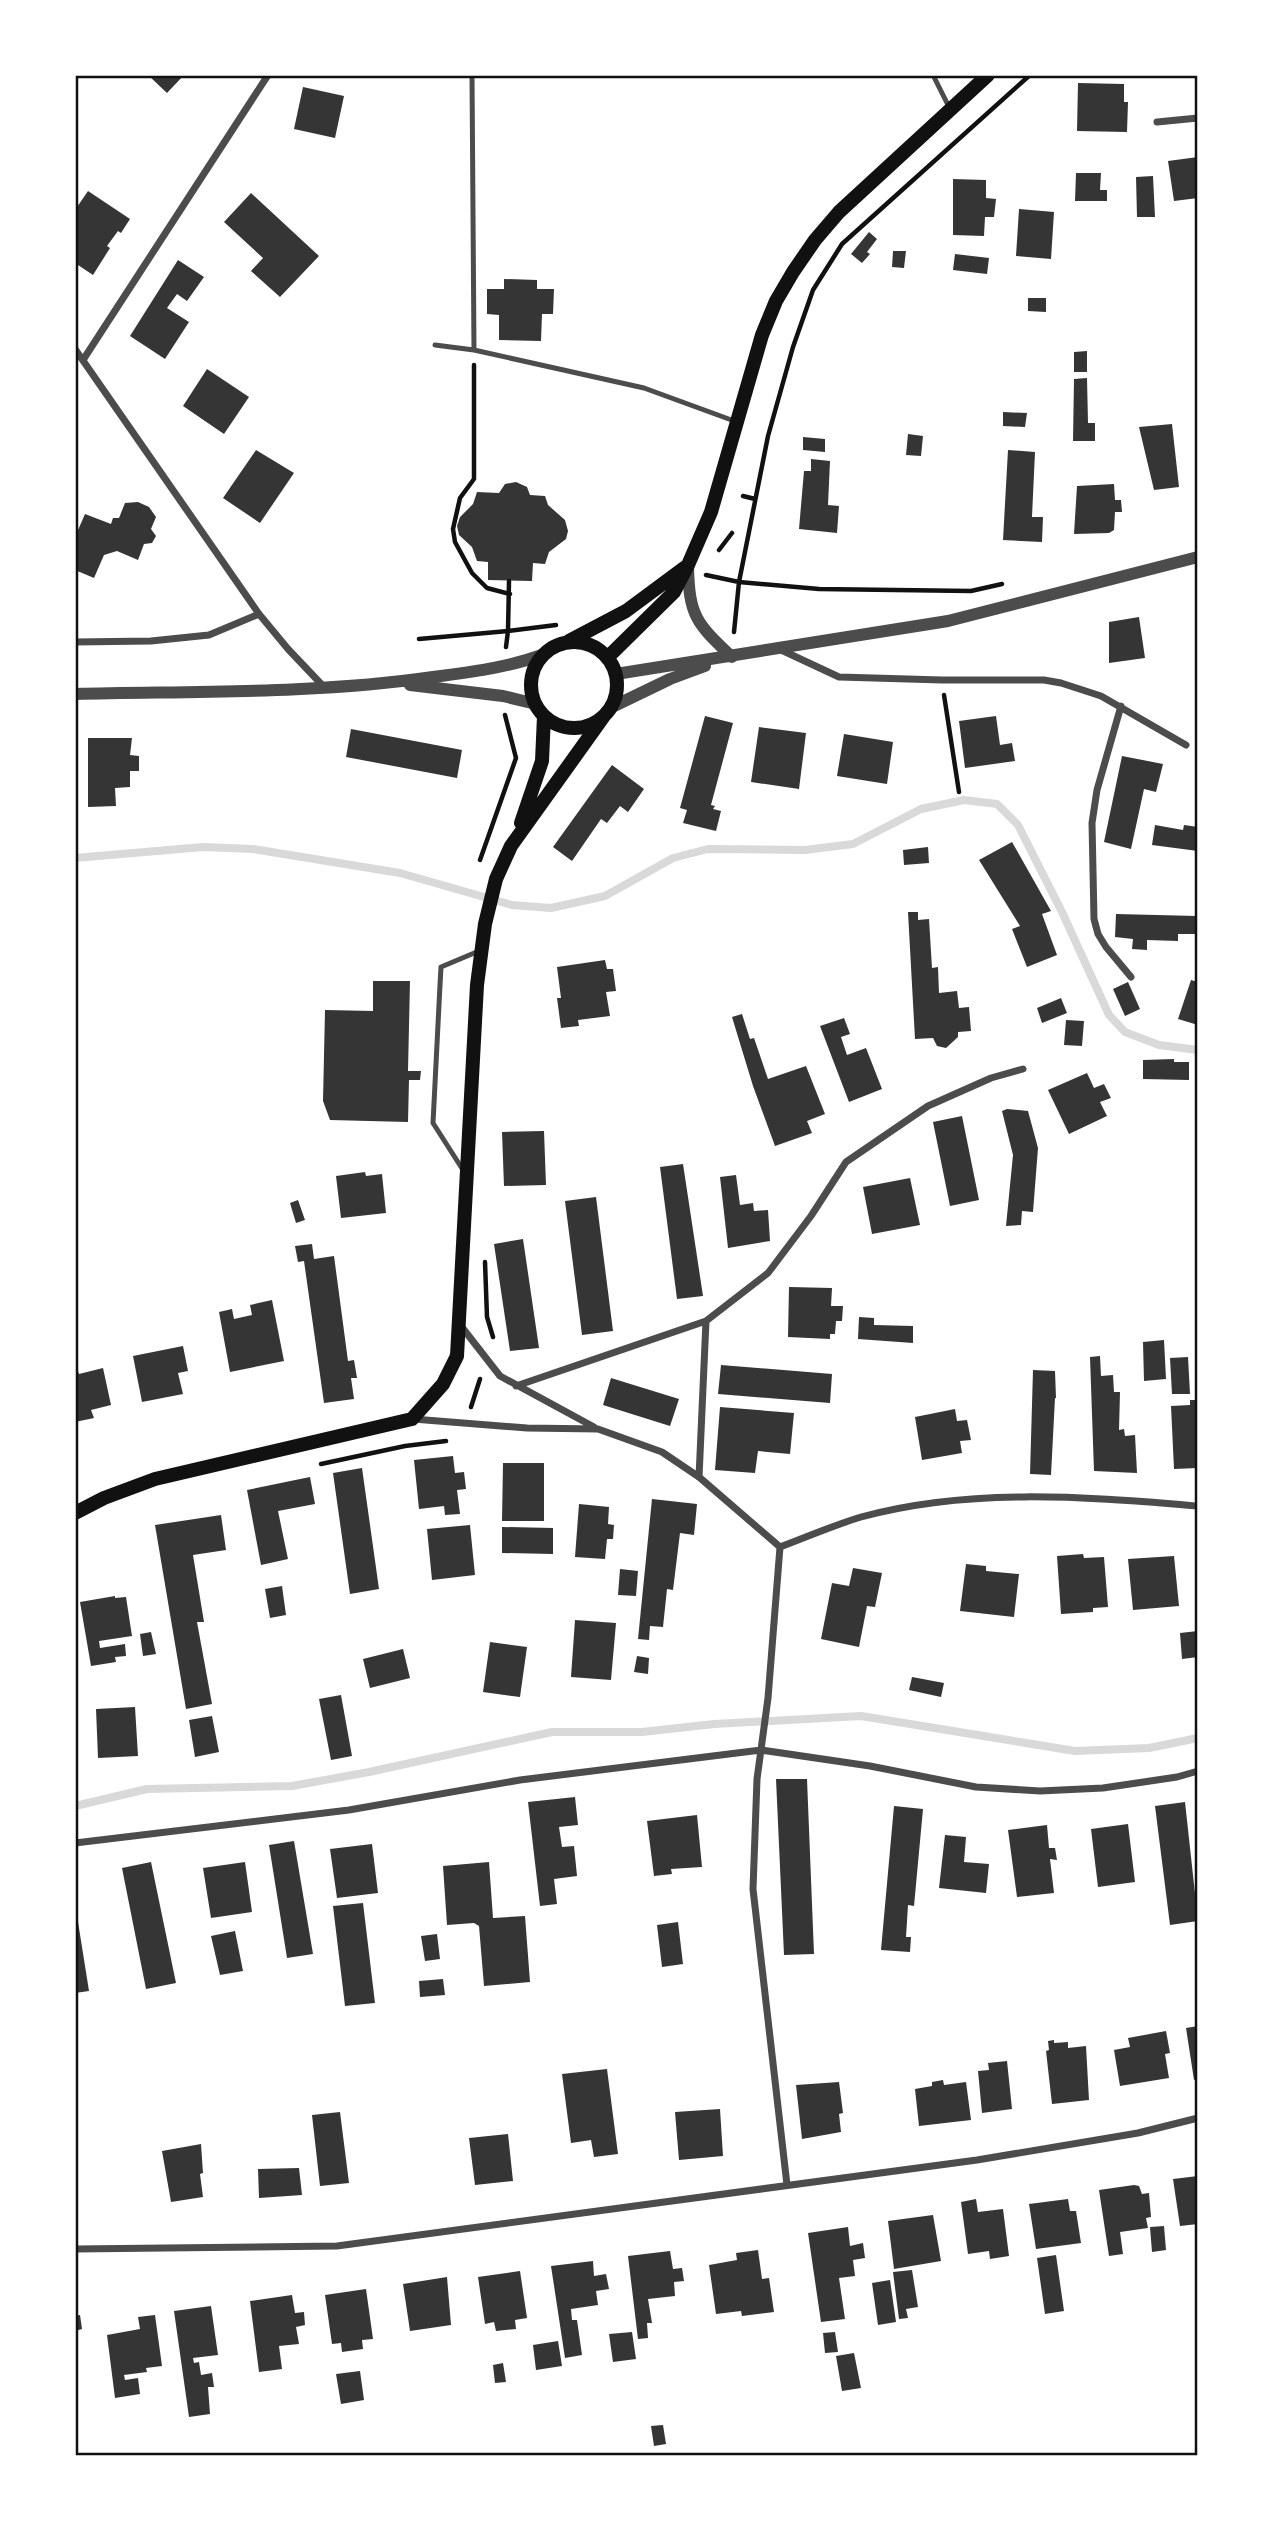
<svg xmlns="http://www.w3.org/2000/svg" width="1273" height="2531" font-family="Roboto,sans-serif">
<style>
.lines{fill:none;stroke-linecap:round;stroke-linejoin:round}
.stream{stroke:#d9d9d9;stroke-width:8}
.building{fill:#353535}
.path{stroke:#111;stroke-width:4.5}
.service{stroke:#4c4c4c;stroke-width:5}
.minor{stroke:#4c4c4c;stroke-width:7}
.tertiary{stroke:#4c4c4c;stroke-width:12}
.secondary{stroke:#111;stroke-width:14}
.neatline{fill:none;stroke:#111;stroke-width:2.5}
</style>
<rect width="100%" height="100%" fill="#fff"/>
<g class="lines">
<path class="stream" d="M75 858 203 847 253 849 400 873 512 905 551 908 605 896 673 858 708 849 805 850 853 844 921 809 964 800 997 804 1018 825 1062 912 1109 1015 1125 1032 1159 1045 1198 1050
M75 1806 147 1789 292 1786 369 1772 552 1732H642L714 1724 861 1716 1075 1751 1149 1748 1198 1738"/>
</g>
<path class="building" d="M148 75H184L167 93Z
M1078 83 1124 84V102H1128L1127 132 1077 131Z
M303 87 344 96 335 138 294 129Z
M1198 157V198L1174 201 1168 161Z
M1076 173H1101L1100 190H1107V201H1075Z
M1153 176 1155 217H1137L1136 177Z
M953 179 986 180V198L996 199 994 217H985L984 236 953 235Z
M88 191 130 219 121 233 118 231 107 246 110 248 93 275 75 263V210Z
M251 193 319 256 280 297 251 271 263 258 224 222Z
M1019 209 1054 212 1051 259 1016 256Z
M869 232 877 239 867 252 870 254 862 263 851 254Z
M893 251H906L904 268 892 267Z
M955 254 989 258 987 274 953 270Z
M178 260 204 277 187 301 177 294 167 308 189 322 165 359 130 336Z
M504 279 537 280V289H554L553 314H542L541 341 499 340V315L487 314V289H504Z
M1028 298H1046V312L1028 311Z
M1087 351V372H1074V352Z
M207 369 249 397 224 434 183 406Z
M1087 378 1088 423H1095V441H1073L1074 379Z
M1003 412 1027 413 1025 427 1003 426Z
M1172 424 1179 487 1154 490 1139 427Z
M908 434 923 436 921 456 906 455Z
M803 437 825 439V452L803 450Z
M256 450 294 473 260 523 223 498Z
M1008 450 1035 452 1032 517H1043L1042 542 1003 540Z
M811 459 830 461 828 505 839 506 837 533 799 529 804 471H811Z
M516 482 527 487 530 495 545 496 548 505 565 520 568 531 566 539 549 552 545 564 533 563 532 581 488 580V562L477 561 472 547 459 535 457 526 460 517 473 504 477 492 499 493 505 484Z
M1114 484 1115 500H1121L1122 512H1115L1114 530 1109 533 1074 534 1077 486Z
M138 502 149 507 156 517 151 529 156 536 152 543 144 544 138 560 117 551 104 555 94 578 75 570V537L85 514 111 524 113 518H119L125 503Z
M1139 617 1145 658 1109 663V622Z
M705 716 733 723 711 805 715 806 713 809 721 811 716 831 683 823 687 810 680 808Z
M996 716 1000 745 1012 743 1015 761 965 768 959 721Z
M759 727 806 733 799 789 751 782Z
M351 729 462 750 457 778 346 757Z
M844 734 893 742 887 784 837 776Z
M88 738H132L130 755 139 756V771H130V787L115 788 116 806 88 807Z
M1122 756 1163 764 1156 792 1144 789 1131 849 1104 842Z
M612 765 644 789 628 812 620 806 607 823 601 819 572 861 553 847Z
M1155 825 1183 830 1184 825 1198 827V851L1152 845Z
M1012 842 1051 911 1042 914 1057 955 1027 967 1012 929 1020 926 979 860Z
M928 847 929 863 904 865 903 850Z
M908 912H918V920L929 919 932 968 938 967 939 993 957 991 959 1008 969 1007 971 1031 958 1032V1037L946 1048 937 1046 933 1038 915 1039Z
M1116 914 1197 916 1196 934H1178V941L1147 940V950L1132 949 1133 939 1115 937Z
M605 960 607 969H613L616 991 606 992 610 1016 578 1020 579 1026 561 1028 557 998H561L557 967Z
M1191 980 1198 982V1025L1178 1019Z
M373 981H410L408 1071H421L420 1080H409L408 1122 330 1120 323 1101 325 1010 373 1011Z
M1128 982 1140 1009 1125 1016 1113 989Z
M1061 998 1067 1013 1042 1023 1037 1008Z
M742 1014 750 1039 754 1038 768 1079 806 1066 825 1114 807 1121 812 1133 775 1146 753 1086 732 1017Z
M844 1018 850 1034 841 1037 847 1055 866 1048 882 1089 849 1102 820 1026Z
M1066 1020 1084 1021 1082 1046 1064 1045Z
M1174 1059V1062H1189V1080L1143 1079V1060Z
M1087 1073 1094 1088 1104 1084 1111 1098 1100 1102 1107 1116 1069 1134 1048 1090Z
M1007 1109 1028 1111 1038 1148 1033 1212 1022 1211 1021 1225 1006 1226 1013 1155 1002 1111Z
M962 1116 979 1200 950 1206 933 1122Z
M544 1131 546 1185 504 1186 502 1132Z
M683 1164 703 1296 677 1299 660 1167Z
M365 1172 366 1176 382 1174 386 1213 341 1218 336 1176Z
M736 1175 740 1205 753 1203 754 1211 768 1210 770 1241 728 1248 720 1177Z
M910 1178 920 1225 872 1234 863 1187Z
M596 1197 613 1331 582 1335 565 1201Z
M298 1200 305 1220 296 1223 290 1203Z
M523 1239 539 1348 510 1351 494 1244Z
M312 1244 314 1259 334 1256 348 1361 354 1360 357 1378H351L354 1399 324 1403 304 1261 298 1262 295 1246Z
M789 1287 832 1288 831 1306H843L842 1321H836L835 1334H830V1339L788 1337Z
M272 1300 284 1361 230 1372 219 1312 232 1309 234 1319 252 1315 250 1305Z
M859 1317 874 1318V1325L913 1326V1343L858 1339Z
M1164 1340 1166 1379 1144 1381 1143 1342Z
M183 1346 188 1371 178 1373 183 1394 142 1402 133 1356Z
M1100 1356 1101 1376 1113 1375 1114 1392H1120L1119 1430 1124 1429 1125 1436 1135 1435 1137 1473 1094 1471 1090 1357Z
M1188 1357 1190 1394H1172L1170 1358Z
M75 1362 79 1374 103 1368 111 1405 91 1410 94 1418 75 1422Z
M721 1365 832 1374 830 1403 718 1394Z
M1033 1370 1055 1371 1056 1398H1055L1051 1475 1030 1474Z
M611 1378 679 1399 670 1426 603 1405Z
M1190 1400H1198V1468L1174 1469 1171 1406 1190 1405Z
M720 1407 794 1413 790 1454 758 1451 755 1473 715 1470Z
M955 1409 957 1421 967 1420 971 1440 960 1441 962 1453 922 1460 915 1417Z
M453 1456 455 1473 464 1472 466 1489 457 1490 460 1514 445 1515 444 1506 419 1509 414 1460Z
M503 1463H544V1521H502Z
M362 1468 379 1589 350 1594 333 1473Z
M310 1477 315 1504 278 1511 288 1559 261 1565 247 1490Z
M652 1499 697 1504 694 1535 680 1533 673 1590 667 1589 663 1627 650 1626 649 1640 638 1639Z
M579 1504 609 1507 608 1524 614 1525 613 1539H607L605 1559 575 1557Z
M221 1515 226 1550 193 1555 204 1622H197L212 1704 186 1709 155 1525Z
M470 1525 475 1575 432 1580 427 1529Z
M502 1527 553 1528V1554L502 1553Z
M1083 1554 1084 1558 1104 1557 1108 1607 1093 1608V1612L1061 1614 1057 1556Z
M1174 1556 1179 1606 1133 1610 1128 1559Z
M966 1564 986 1566V1571L1019 1574 1014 1617 960 1611Z
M853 1568 882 1573 875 1607 867 1606 859 1647 821 1639 832 1583 849 1586Z
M620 1569 638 1571 636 1596 618 1595Z
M282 1586 286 1615 270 1618 265 1589Z
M115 1596V1598L126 1597 132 1636 99 1641 100 1648 125 1644 126 1656 115 1657 116 1662 91 1666 80 1602Z
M575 1620 616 1623 611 1680 571 1677Z
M1198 1631V1657L1182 1659 1180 1633Z
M151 1632 156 1654 143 1656 140 1634Z
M490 1642 527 1647 520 1697 483 1692Z
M403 1649 410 1678 370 1688 363 1659Z
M637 1656 649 1658 648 1674 634 1672Z
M912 1677 944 1683 941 1697 909 1690Z
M341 1695 352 1756 331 1760 319 1699Z
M135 1707 138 1756 98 1758 96 1709Z
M212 1716 219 1752 195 1757 189 1720Z
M776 1779H807L814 1954 784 1955Z
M575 1797 578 1825 559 1827 562 1847 574 1846 577 1876 554 1879 557 1904 540 1906 528 1802Z
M1185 1802 1198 1921 1170 1925 1155 1806Z
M894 1806 923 1809 914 1906 908 1905 906 1937H911L910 1952 881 1950Z
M697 1815 702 1867 671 1869 672 1874 654 1876 647 1821Z
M1128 1824 1135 1882 1098 1887 1091 1829Z
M1047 1825 1049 1848H1055L1057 1860 1050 1859 1054 1893 1017 1897 1008 1830Z
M945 1835 966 1837 964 1862 989 1864 986 1893 939 1888Z
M294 1841 313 1954 287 1958 269 1845Z
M372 1844 378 1893 337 1898 330 1849Z
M151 1862 176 1983 146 1989 122 1868Z
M245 1862 252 1912 211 1918 203 1868Z
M489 1862 493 1918 525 1916 530 1982 484 1986 479 1926 474 1923 447 1925 443 1866Z
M75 1903 89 1991 75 1993Z
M363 1903 375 2003 345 2006 333 1906Z
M678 1922 683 1964 662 1967 657 1925Z
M235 1931 243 1971 220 1975 211 1936Z
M437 1934 440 1959 425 1961 421 1936Z
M443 1979 445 1995 420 1997 419 1981Z
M1198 2026V2079L1194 2080 1186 2028Z
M1166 2031 1170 2053 1165 2054 1169 2078 1120 2086 1114 2050 1130 2047 1128 2038Z
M1054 2040V2043L1068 2042V2048L1086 2046 1089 2100 1052 2104 1046 2051 1049 2050 1048 2041Z
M1007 2061 1012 2109 982 2113 978 2071 989 2070 988 2063Z
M607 2069 618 2154 594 2157 591 2140 571 2143 562 2074Z
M943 2080 944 2085 966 2082 971 2120 919 2126 915 2089 932 2086V2082Z
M839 2082 843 2113 839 2114 841 2132 802 2139 796 2085Z
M720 2109 723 2156 679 2160 675 2112Z
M340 2112 349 2183 320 2186 312 2115Z
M508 2134 513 2181 475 2185 469 2138Z
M201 2144 203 2173 200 2174 203 2197 171 2202 162 2151Z
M299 2168 302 2195 259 2198 258 2169Z
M1198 2176V2224L1180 2226 1173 2179Z
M1134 2185 1139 2186 1142 2194 1149 2193 1151 2217 1146 2218 1148 2228 1120 2232 1123 2254 1109 2256 1099 2190Z
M976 2199 978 2212 1003 2209 1009 2256 990 2259 989 2251 968 2254 961 2202Z
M1068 2199 1070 2211H1076L1081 2243 1036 2249 1029 2204Z
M933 2215 941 2261 894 2269 888 2221Z
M1164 2226 1166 2250 1152 2252 1150 2227Z
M848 2227 850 2246 863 2243 865 2258 853 2260 855 2276 839 2278 845 2319 821 2322 808 2233Z
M758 2250 762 2279 769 2278 774 2312 742 2316 741 2311 716 2314 709 2265 737 2260 736 2253Z
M670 2251 673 2269 682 2268 684 2281 674 2282 675 2296 648 2299 652 2323H647L648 2338 638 2339 628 2256Z
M1056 2255 1064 2311 1045 2314 1037 2258Z
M593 2261 594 2276 606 2274 609 2289 596 2291 598 2305 571 2309 572 2320H577L582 2355 565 2358 551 2266Z
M912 2270 918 2307 906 2309 908 2318 899 2319 893 2272Z
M520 2271 527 2318 515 2320 516 2329 496 2331 494 2322 485 2324 478 2277Z
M447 2277 451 2325 410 2331 403 2284Z
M890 2280 896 2322 878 2325 872 2283Z
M366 2289 373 2339 362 2340 363 2349 342 2352 341 2343 332 2344 325 2295Z
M292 2295 295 2313 304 2312 305 2325 296 2327 299 2344 279 2346 282 2369 259 2372 250 2301Z
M211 2306 218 2355 193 2358 194 2363 199 2362 201 2375 212 2373 214 2387H208L210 2414 189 2417 174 2311Z
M80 2315 82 2329 75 2331V2316Z
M155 2315 162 2366 146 2368 147 2372 124 2375 125 2380 138 2378 140 2394 115 2398 107 2335 140 2329 138 2317Z
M632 2332 636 2359 613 2362 609 2334Z
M835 2332 838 2352 825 2353 823 2333Z
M558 2341 562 2366 536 2370 533 2345Z
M854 2353 861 2388 842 2391 836 2356Z
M503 2363 506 2382 495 2383 493 2365Z
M360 2371 364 2400 341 2404 336 2374Z
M663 2425 666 2444 654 2446 651 2426Z"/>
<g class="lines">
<path class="path" d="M474 365V479L460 498 453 529 455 542 472 573 487 588 510 594
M743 496 755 499
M719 550 732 533
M706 575 739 582 768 436 793 347 813 290 842 244 1030 75
M734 632 739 582 819 589 971 591 1002 584
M419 639 508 631 509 581
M506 647 508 631 556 625
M944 695 959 792
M480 860 516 758 505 715
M485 1262 487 1317 493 1337
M471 1407 480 1379
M321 1464 405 1446 446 1441"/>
<path class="service" d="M472 75 474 350
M933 75 950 109
M435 345 474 350 644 388 737 422
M463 1170 433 1123 440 985 441 967 479 951"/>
<path class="minor" d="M1157 122 1198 118
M75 349 259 614 288 649 324 687
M83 360 268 75
M75 642 151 641 209 635 259 614
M779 649 839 677 942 680H1044L1061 683 1101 696 1186 745
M1121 706 1097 790 1092 823 1094 919 1098 934 1106 947 1131 977
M461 1326 500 1376 594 1427
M516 1386 706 1321
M413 1419 527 1428 598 1429 662 1452 699 1477 780 1547 768 1698 757 1779 753 1889 787 2185
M699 1477 706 1321 768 1273 811 1216 846 1162 928 1106 991 1078 1023 1069
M780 1547C807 1537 834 1525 861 1517 971 1487 1085 1497 1198 1506
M75 1843 349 1810 520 1780 761 1750 870 1766 976 1787 1040 1791 1103 1788 1177 1777 1198 1771
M75 2249 337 2246 977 2160 1138 2133 1198 2118"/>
<path class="tertiary" d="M688 565C689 616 696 623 732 657
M616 674 948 621 1198 557
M410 685 503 696 536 704
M75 694C194 691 315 694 433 677 470 672 506 668 542 655
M612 707 670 679 705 666"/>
<path class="secondary" d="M569 641 626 611 684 568
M531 685a43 43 0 1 1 86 0a43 43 0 1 1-86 0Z
M608 657 674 592 688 565 711 512 762 335 776 301 793 272 815 240 839 212 988 75
M521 823 542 761 544 716
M75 1513 104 1498 155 1479 412 1419 443 1384 457 1356 477 985 485 924 496 879 511 846 604 716"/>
</g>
<rect width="1273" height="2531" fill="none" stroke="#ffffff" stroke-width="154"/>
<rect x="77" y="77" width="1119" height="2377" class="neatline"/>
</svg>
